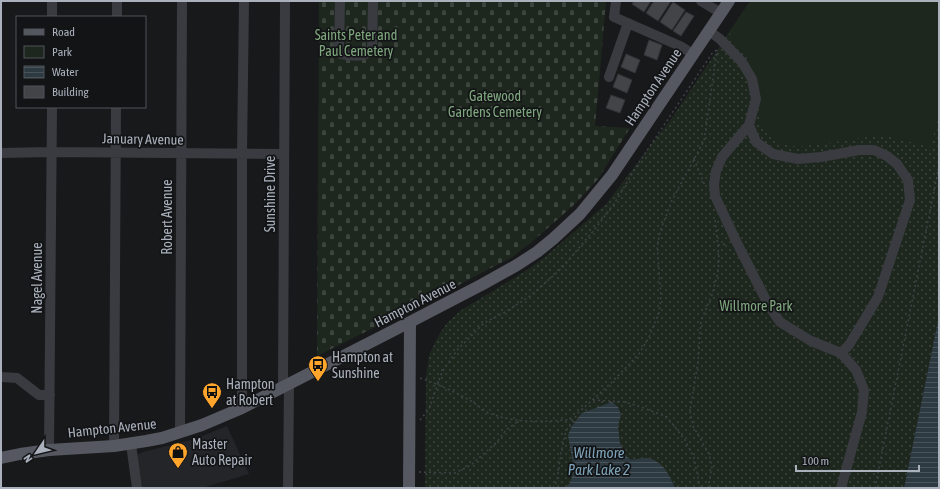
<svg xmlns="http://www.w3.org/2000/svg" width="940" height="489" font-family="'Asap Condensed',sans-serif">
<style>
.built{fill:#242528}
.green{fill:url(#green-dots)}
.cemetery{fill:url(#cemetery-stones)}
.pitch{fill:#1e271e}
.water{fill:url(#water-rules)}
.building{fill:#424448;stroke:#323337}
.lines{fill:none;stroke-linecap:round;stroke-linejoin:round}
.path{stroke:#3f4247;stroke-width:1.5;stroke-dasharray:2 3;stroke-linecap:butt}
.minor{stroke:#393b40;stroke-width:10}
.major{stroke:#555860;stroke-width:12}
.labels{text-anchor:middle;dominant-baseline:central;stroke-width:3.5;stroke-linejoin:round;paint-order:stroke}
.park-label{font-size:14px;fill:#80a87f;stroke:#131416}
.street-label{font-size:14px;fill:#aab1bc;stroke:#131416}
.poi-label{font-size:14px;fill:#aab1bc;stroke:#131416;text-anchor:start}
.water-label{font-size:15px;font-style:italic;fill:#7ea3b9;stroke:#131416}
</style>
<defs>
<pattern id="green-dots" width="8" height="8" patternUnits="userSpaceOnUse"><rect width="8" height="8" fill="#1e271e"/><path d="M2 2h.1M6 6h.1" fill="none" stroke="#3c443d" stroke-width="1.8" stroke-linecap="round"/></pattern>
<pattern id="cemetery-stones" width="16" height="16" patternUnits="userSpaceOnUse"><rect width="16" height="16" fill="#1e271e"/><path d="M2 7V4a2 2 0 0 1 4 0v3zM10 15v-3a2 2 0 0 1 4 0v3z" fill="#3c443d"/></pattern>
<pattern id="water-rules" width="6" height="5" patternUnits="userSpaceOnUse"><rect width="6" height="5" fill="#2d3a41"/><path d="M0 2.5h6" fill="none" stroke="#49545a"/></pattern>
</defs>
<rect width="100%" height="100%" fill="#18191b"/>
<path class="built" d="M227 426 249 474 202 488H142L137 456 139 454 143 452 195 439Z"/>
<path class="green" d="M750 1H939V316L904 488H425L426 377 429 355 440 333 447 323 460 311 527 270 545 257 606 204 674 115Z"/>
<path class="cemetery" d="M319 1H606L601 59 595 126 630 128 598 179 575 204 533 241 511 258 489 269 438 296 317 356Z"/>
<path class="pitch" d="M750 1H939V111L931 147 882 135 798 147 777 142 761 127V97L757 78 746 56 735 47 729 32Z"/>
<path class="water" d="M939 316V488H904Z
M612 402 618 407 621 415 618 426 620 443 626 456 631 460C636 459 642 458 647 458 664 461 669 475 675 488H565L570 483 574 470 568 435 572 426 582 413Z"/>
<path class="building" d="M634 1H651L644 12 632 4Z
M654 1H671L658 21 646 13Z
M673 2 685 10 672 30 660 22Z
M686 12 694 16 681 36 673 31Z
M649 40 662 45 657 60 644 55Z
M626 54 640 60 635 73 621 67Z
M618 74 632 80 627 93 613 87Z
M611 95 625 100 620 113 606 108Z"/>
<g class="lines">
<path class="path" d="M694 159 705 186
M718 245 728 244
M420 378C438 384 455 392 471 401 477 405 483 410 489 413 516 424 547 422 575 419
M593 400 625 402 641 407 667 417 685 440 694 458 700 488
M420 420 429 409 442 372 458 349 484 323 507 311 530 296 562 268 594 230 614 204 638 164 713 52 717 50
M419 472 455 473 471 465 497 442 506 430 520 420
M553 488 557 481 561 453 566 431 578 413 611 383 639 354 649 337 659 313 661 296 657 246 661 229 672 200 704 141 717 50
M708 488 712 467 709 454 693 426 690 411 698 362 701 321 712 295 718 272 719 258 715 218
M875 488 939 166"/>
<path class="minor" d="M340 1 339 50 341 54C351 56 367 58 372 49L373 1
M616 1 614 17 680 46 693 54
M701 1 721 13
M52 17V1
M117 17V1
M709 31 720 39 742 62 752 79 756 99 749 125 722 157 716 171 714 184 715 196 737 243 769 306 780 322 811 341 841 353
M609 77 628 23
M749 125 756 142 773 154 798 159 821 157 859 150H874L887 156 897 164 908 180 910 200 878 297 849 345 841 353 856 370 864 390 862 412 841 488
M1 153 51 152 284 154
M1 377 17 378 39 395H50
M283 386 285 1
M242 408V153L244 1
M180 433 182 1
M131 444 137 488
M114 446 116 107
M49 450 52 107
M288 488 289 383"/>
<path class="major" d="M1 458 20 454 49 450 114 446 146 441 162 438 202 425 242 408 410 322 483 284 517 265 537 252 553 239 580 214 612 175 729 1
M409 488 410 322"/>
</g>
<defs>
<g id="bus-pin" transform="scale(1)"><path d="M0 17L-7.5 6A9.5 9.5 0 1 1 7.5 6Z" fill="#ffa52c" stroke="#131416"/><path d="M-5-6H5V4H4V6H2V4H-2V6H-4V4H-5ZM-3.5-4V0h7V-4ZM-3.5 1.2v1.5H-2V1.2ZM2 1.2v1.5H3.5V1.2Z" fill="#111"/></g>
<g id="shop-pin" transform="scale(1)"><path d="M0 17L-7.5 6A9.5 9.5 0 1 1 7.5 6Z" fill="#ffa52c" stroke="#131416"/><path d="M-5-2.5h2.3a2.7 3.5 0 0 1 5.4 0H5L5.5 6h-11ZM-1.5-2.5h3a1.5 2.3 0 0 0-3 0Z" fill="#111"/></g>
</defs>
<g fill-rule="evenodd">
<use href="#bus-pin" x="318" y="365"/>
<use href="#bus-pin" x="212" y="392"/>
<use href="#shop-pin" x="178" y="452"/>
</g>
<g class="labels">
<g class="park-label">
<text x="356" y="35">Saints Peter and<tspan x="356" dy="16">Paul Cemetery</tspan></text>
<text x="495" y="96">Gatewood<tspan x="495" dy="16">Gardens Cemetery</tspan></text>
<text x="756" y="306">Willmore Park</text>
</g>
<g class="street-label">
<text transform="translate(653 87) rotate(-56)">Hampton Avenue</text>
<text transform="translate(143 139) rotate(1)">January Avenue</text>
<text transform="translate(270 194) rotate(-90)">Sunshine Drive</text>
<text transform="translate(167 217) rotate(-90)">Robert Avenue</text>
<text transform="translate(37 278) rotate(-90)">Nagel Avenue</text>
<text transform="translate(415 303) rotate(-27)">Hampton Avenue</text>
<text transform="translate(112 428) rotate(-6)">Hampton Avenue</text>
</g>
<g class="poi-label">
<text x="332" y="357">Hampton at<tspan x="332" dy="16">Sunshine</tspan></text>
<text x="226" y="384">Hampton<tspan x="226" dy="16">at Robert</tspan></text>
<text x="192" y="444">Master<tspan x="192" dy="16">Auto Repair</tspan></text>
</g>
<g class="water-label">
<text x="599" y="452">Willmore<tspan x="599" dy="17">Park Lake 2</tspan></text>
</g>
</g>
<rect width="940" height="489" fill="none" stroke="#aab1bc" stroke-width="4"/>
<rect x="16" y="16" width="130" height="92" fill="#131416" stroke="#4f5358"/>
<rect x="24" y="29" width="20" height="6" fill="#555860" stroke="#4f5358"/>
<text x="52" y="36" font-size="12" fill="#aab1bc">Road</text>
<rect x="24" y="46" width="20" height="12" fill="#1e271e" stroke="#4f5358"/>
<text x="52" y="56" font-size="12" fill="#aab1bc">Park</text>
<rect x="24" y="66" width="20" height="12" fill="url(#water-rules)" stroke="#4f5358"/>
<text x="52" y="76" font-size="12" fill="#aab1bc">Water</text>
<rect x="24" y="86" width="20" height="12" fill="#424448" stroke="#4f5358"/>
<text x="52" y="96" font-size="12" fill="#aab1bc">Building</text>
<g transform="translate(36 453) rotate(235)" stroke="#131416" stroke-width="3" paint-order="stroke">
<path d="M0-3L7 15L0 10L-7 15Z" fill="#aab1bc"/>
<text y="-6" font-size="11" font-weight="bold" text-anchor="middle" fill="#aab1bc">N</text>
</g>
<path d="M796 465v6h123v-6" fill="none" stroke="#aab1bc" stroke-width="2"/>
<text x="802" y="465" font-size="12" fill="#aab1bc" stroke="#131416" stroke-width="3" paint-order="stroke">100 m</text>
</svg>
